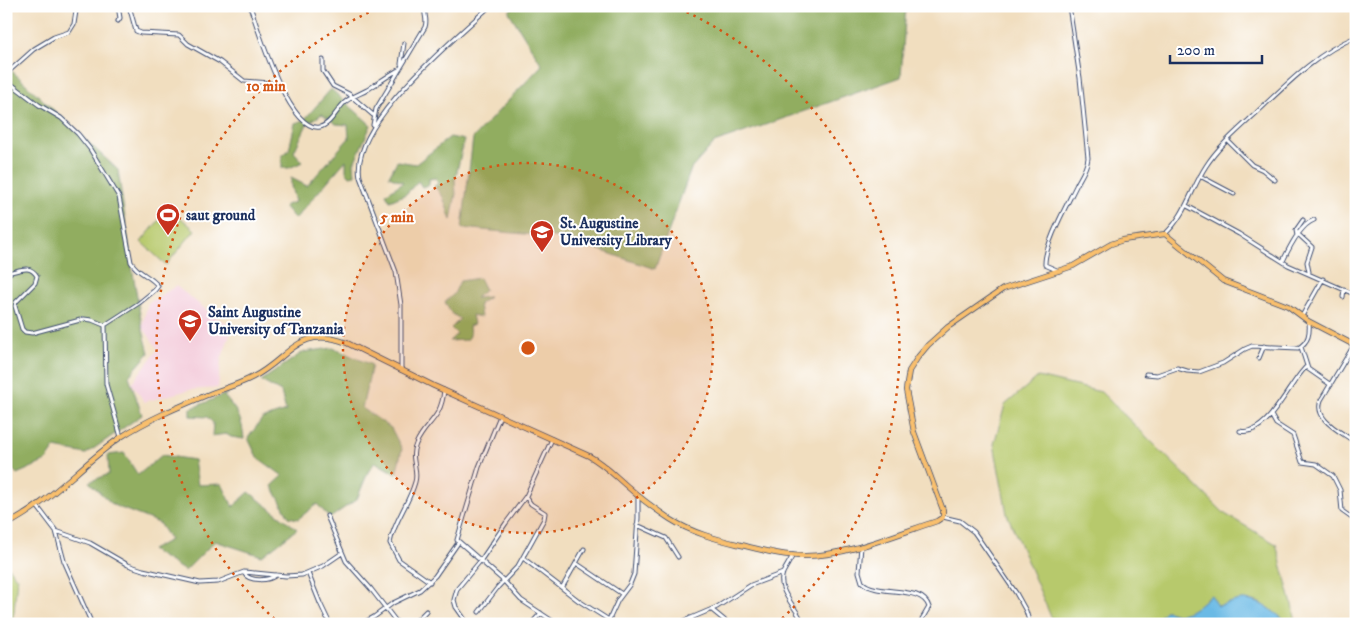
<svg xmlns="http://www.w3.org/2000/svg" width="1362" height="630" font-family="'IM FELL DW Pica',serif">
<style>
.built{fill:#f4cfdd}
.green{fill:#b7c96c;stroke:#697c65}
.forest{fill:#91ad60;stroke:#566e5f}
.water{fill:#6abae5;stroke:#4274a2}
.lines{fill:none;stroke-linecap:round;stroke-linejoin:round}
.minor-casing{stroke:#3b496d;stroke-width:5}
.major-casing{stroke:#3b496d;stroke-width:6}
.minor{stroke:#fff;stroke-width:3}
.major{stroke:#f9bf6d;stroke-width:4.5}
.ring{fill:none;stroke:#d45514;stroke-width:2.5;stroke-dasharray:2.5 5}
.labels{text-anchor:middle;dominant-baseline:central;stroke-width:4;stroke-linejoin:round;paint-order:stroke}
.poi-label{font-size:15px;font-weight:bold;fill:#1b2f5e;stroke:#fff;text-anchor:start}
.centre{fill:#d45514;stroke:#fff;stroke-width:2.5}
.ring-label{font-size:15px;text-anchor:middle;font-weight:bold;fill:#d45514;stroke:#fff;stroke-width:4;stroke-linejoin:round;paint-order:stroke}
</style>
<rect width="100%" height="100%" fill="#fff"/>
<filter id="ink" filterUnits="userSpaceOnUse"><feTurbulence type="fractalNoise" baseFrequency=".02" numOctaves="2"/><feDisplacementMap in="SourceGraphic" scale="10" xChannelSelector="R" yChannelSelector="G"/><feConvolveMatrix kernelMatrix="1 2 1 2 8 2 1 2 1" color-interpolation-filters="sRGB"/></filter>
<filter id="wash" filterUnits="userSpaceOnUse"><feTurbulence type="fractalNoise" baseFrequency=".0096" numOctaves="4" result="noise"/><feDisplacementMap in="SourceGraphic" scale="20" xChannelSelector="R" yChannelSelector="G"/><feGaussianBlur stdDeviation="1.12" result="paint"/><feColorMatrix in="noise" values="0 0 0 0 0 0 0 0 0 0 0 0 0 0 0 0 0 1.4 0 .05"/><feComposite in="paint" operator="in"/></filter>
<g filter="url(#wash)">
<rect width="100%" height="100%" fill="#f1debf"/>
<path class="built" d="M176 286 217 318 233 326 221 360 218 388 189 390 144 402 132 383 158 349 142 326 148 303Z"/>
<path class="green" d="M169 208 195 230 166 265 141 242Z
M1038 377 1101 392 1225 514 1276 544 1297 624C1281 624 1271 606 1257 602 1245 598 1230 605 1218 606L1208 596C1201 605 1189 615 1177 614 1173 613 1169 611 1165 611L1154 624H1054L1007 514 994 444 1005 405Z
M6 565 17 578 14 612 11 624H6Z"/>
<path class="forest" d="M513 6H906L901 77 714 143 691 169 655 269 564 238 462 228 473 138 542 65 509 12Z
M6 69 13 72 118 170 133 273 142 326 149 353 129 376 142 415 86 454 55 448 46 461 17 474 6 463Z
M331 89 371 125 354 163 355 175 350 176 346 171V160L295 219 284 206 295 202 291 186V178L307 186 349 138 348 125 336 124 322 114 307 124 294 152 303 162 289 168H282V156L289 150 295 123 304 120Z
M450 137 464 140 455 180 456 194 451 220 443 197 434 186 438 184 436 178 429 179V185L422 187 418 181 406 194 390 201 386 194 403 182 389 176 397 161 416 164Z
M479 278 485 290 475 298 489 297 479 304 481 317 472 315 474 324 469 326 470 336 467 340 449 341 457 334 451 328 460 319 451 313 445 302 454 294 460 281Z
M333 348 372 365 362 408 391 428 402 449 396 474 375 462 368 472 357 499 330 518 317 504 298 519 289 517 272 486 283 476 257 457 248 438 262 419 286 411 281 392 261 381 303 352Z
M228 393 224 396C238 412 242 418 244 439L231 437 226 434 212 436 213 423 207 417 190 416V409Z
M124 453 138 475 162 455 194 460 198 485 222 484 233 507 249 492 297 529 262 556 215 541 185 571 151 550 170 540 159 523 113 505 89 482 109 474 108 455Z"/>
<path class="water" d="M1211 595 1218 606C1227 605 1236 599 1245 600 1265 602 1274 613 1290 624H1154L1165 611C1169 611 1172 613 1176 614 1191 615 1201 602 1211 595Z"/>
</g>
<g filter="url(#ink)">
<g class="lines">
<g class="minor-casing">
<path id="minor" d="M67 6 77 10
M118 6 120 18 118 21
M129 6 136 31 141 33 179 35 188 44 220 62 244 81 270 83 281 89
M250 6C258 29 289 133 320 127 330 125 337 110 344 103 350 97 360 94 367 90 378 83 389 75 400 69
M365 6V10
M323 60V71L333 86 349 94 373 115
M401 64 404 43
M6 74 34 49 54 37 69 32 74 24 76 11 79 8 86 6
M6 80 39 105 61 118 78 134 90 149 119 197 131 262C138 274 151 276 158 286L155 290 139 303 105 325 106 384 121 437
M373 125 376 109 425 27C428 19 423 14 425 6
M1228 141 1252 165 1263 170 1275 180
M1200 176 1234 194
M1187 206 1239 234 1288 265 1356 295
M1165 234C1186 215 1191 189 1206 166 1218 147 1237 131 1253 116 1284 87 1316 53 1356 37
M1299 235 1312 247 1307 262 1309 272
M1297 236 1296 230 1303 220
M1283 261C1289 248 1300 225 1314 220
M1059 271 1045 265C1044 245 1068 203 1077 184 1082 175 1087 168 1088 158L1080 78 1069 6
M6 273C18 272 29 263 37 276L35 283 16 302 15 306 22 329 25 332 32 333 84 319 92 320 104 325
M1343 297 1344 289
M1302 316 1323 279
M1354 345 1321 400C1313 421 1343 432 1356 443
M1301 347 1308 369 1331 385
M1259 358 1264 346
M401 370V305L396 272 360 177C349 124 454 40 490 6
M1146 374 1157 375 1177 368 1187 371 1199 372 1223 363 1245 349 1252 346 1298 348C1309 342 1310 333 1309 322
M1271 415 1276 424 1293 435 1302 462 1316 464 1333 476 1340 490 1342 511 1356 521
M500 416 479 467 457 540 504 581 521 600 557 624
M1240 431C1267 438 1289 383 1306 367
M37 506 56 531 64 561 92 624
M327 516 346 561 371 589 398 624
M943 517 960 521 974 532 1016 593 1026 611 1030 624
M637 525 666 538 678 557
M56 531 90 543 128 565 143 570 200 583 218 582 244 572 286 576 302 575 323 566 342 553
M861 546 859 572 862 582C877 597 922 584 929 607L922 619V624
M793 555C790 561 786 567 783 573 776 591 798 608 803 624
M523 558 579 601 609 620
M576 563 622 594
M244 573C249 582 269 581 276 575
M308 573 320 603 330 624
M430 582 399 560 390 543C394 521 409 504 415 482 419 469 409 458 416 444 426 421 441 421 444 390
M562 588 584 549
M712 610 729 624
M479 612 498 587 518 566 544 519 545 513 531 504 526 497
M690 618 696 624
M361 624 374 617 393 603 420 590 435 576 458 543
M413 624 426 611
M468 624 456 607 454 600 457 589 481 560 506 523 526 496 552 439
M531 624 541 613
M607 624 618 600 630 584 634 574 638 518V496
M677 624 717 607 751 585 783 573"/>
</g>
<g class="major-casing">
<path id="major" d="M6 525C50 503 81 464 121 437 147 420 178 407 207 395 222 389 238 385 253 377 289 359 298 324 347 343L434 386 589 456C604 464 615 476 628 487 641 499 655 509 670 519 692 533 716 539 741 545 762 550 783 556 805 556 846 556 897 534 937 521L943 517V510L914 432 906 390 909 371 918 357 928 345 948 327 1003 289 1073 266 1111 244 1123 240 1165 234 1223 281 1288 306 1308 321 1356 346"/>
</g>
<use href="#minor" class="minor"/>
<use href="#major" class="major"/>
</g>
</g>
<circle cx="528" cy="348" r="185" fill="#d45514" fill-opacity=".12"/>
<g class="ring">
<circle cx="528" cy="348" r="185"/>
<path d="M280 624A371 371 0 0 1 383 6M673 6A371 371 0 0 1 776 624"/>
</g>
<defs>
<g id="stadium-pin" transform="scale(1.25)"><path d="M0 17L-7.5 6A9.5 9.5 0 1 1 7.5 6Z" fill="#c8321e" stroke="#fff"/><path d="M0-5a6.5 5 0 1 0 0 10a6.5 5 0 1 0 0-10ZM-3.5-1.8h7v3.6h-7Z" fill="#fff"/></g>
<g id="school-pin" transform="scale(1.25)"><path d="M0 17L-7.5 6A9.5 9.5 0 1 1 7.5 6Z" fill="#c8321e" stroke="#fff"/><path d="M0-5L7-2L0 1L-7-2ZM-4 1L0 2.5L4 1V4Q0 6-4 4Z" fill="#fff"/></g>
<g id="university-pin" transform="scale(1.25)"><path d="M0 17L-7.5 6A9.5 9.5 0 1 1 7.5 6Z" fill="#c8321e" stroke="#fff"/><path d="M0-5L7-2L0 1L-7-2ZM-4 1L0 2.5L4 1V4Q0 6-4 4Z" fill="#fff"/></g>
</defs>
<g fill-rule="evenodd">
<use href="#stadium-pin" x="168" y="215"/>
<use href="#school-pin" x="542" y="232"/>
<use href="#university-pin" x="190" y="321"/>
</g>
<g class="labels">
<g class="poi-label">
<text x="186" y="215">saut ground</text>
<text x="560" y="223">St. Augustine<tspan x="560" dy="17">University Library</tspan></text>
<text x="208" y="312">Saint Augustine<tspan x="208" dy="17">University of Tanzania</tspan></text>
</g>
</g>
<circle cx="528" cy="348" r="8" class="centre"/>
<g class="ring-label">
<text x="266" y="91">10 min</text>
<text x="397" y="222">5 min</text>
</g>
<rect width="1362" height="630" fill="none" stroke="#fff" stroke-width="25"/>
<path d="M1170 55v8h92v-8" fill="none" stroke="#1b2f5e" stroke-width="2.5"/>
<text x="1177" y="55" font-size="15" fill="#1b2f5e" stroke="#ffffff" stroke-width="4" paint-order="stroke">200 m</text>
</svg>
